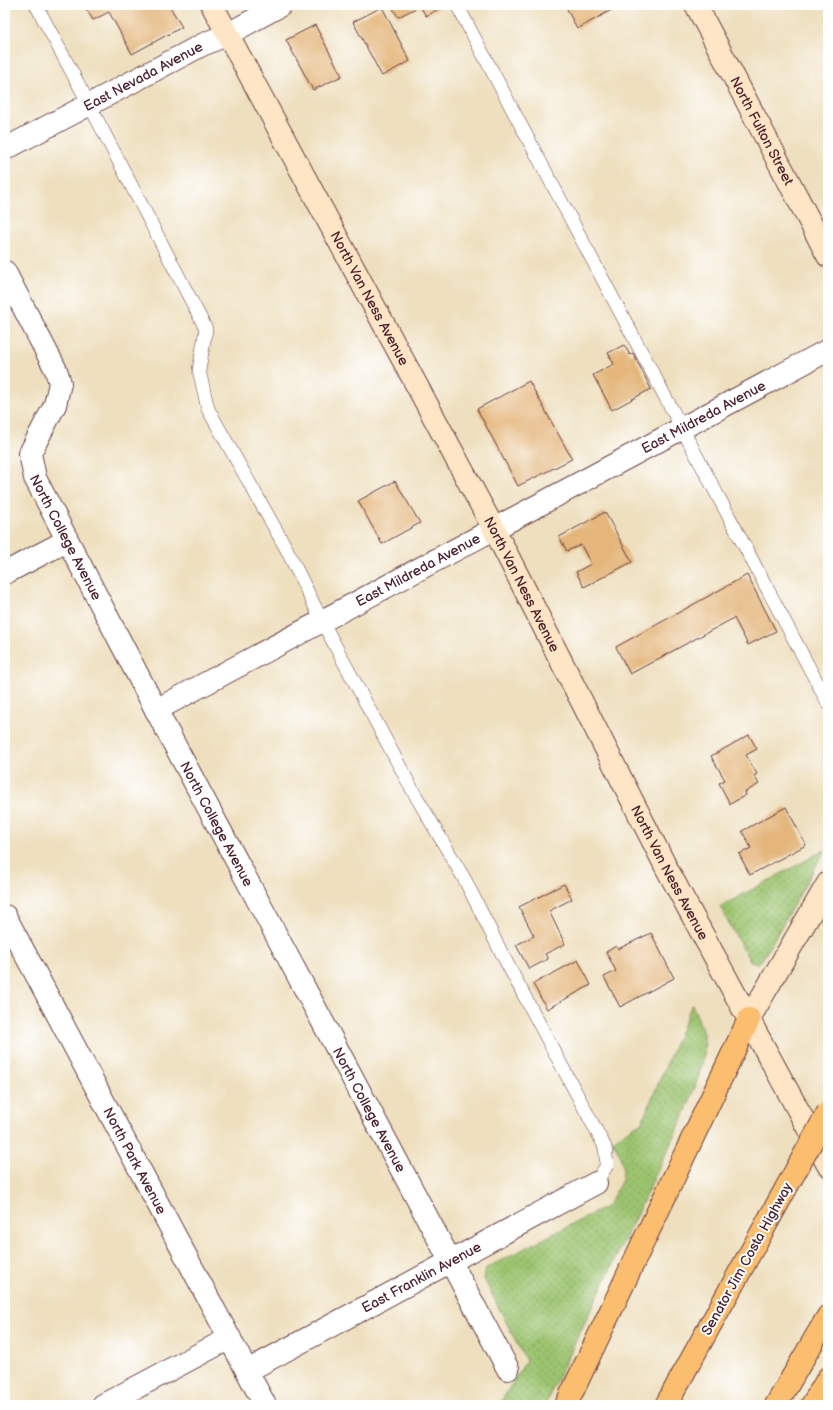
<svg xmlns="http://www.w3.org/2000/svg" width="833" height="1410" font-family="'Balsamiq Sans',sans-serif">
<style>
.grass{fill:url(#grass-dots);stroke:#73724e}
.building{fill:#e4b67c}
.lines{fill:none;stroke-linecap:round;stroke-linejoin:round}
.service-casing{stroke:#633c41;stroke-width:14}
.minor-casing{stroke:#633c41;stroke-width:24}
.secondary-casing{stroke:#633c41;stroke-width:24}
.motorway-casing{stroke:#633c41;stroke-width:24}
.service{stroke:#fff;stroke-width:13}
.minor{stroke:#fff;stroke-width:22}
.secondary{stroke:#fde5c5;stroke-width:22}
.motorway{stroke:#fbbd6e;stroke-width:22}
.motorway-bridge-casing{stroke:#633c41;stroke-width:24;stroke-linecap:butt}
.motorway-bridge{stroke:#fbbd6e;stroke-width:22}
.labels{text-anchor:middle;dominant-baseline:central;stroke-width:4;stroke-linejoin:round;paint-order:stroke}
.street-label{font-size:14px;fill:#4a1f2b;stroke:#fff}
</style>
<defs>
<pattern id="grass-dots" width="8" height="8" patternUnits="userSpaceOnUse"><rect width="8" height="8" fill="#9cc470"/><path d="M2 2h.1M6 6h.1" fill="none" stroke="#819f5c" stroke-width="1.8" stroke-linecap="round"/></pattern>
</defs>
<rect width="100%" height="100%" fill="#fff"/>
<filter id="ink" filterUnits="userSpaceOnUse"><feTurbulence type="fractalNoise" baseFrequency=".025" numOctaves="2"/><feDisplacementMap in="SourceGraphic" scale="8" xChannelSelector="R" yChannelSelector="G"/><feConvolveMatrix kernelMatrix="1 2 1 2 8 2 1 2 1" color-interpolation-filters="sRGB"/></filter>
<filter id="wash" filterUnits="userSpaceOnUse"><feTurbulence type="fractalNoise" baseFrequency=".012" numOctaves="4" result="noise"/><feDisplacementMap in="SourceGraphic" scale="16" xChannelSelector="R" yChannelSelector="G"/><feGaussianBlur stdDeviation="0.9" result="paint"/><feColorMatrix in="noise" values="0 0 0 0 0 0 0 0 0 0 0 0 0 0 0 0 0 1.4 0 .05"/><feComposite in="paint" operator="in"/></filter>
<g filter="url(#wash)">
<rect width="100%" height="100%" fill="#eedfbe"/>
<path class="grass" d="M825 850 762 960 756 964 750 961 720 907Z
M692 1004C697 1016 702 1027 704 1040 708 1060 690 1099 683 1118L545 1405H499L526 1361 484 1279 486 1268 608 1206 622 1180 623 1167 620 1155 612 1140 642 1122Z"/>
<g id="blocks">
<path class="building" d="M84 5H169L182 27 132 54 109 12 93 20Z
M391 5H446L426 16 420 6 398 17Z
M565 5H617V7L577 29Z
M382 7 410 61 382 76 353 22Z
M315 25 342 76 313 90 286 40Z
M624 345 630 355 633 353 651 389 612 410 593 375 614 364 608 353Z
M529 381 572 459 518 486 477 409Z
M395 481 420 523 382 544 358 501Z
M605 512 632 562 584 587 576 572 591 564 581 545 567 551 559 537Z
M747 575 776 631 748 645 734 618 630 674 616 647Z
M749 735 757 749 746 755 757 774 754 776 759 784 745 792 746 795 730 804 719 783 725 780 711 756Z
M786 807 806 845 750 875 739 854 751 848 742 831Z
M564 884 572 899 549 911 565 944 545 954 548 959 529 969 516 945 534 936 519 907Z
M651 933 674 978 620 1007 604 977 616 971 606 952 616 946 618 949Z
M578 960 591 985 547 1009 533 984Z"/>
</g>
</g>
<g filter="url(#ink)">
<use href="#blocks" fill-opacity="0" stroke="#633c41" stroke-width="1"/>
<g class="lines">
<g class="service-casing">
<path id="service" d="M36 5 89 104 206 329 199 370 208 409 286 548 322 621 413 791 465 880 501 952 605 1147 607 1165 596 1183
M457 5 828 703"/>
</g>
<g class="minor-casing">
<g id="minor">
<path id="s1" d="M5 149 202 45 228 34 281 5"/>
<path id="s2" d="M5 272 56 370 60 383 55 405 30 453 35 478 156 710 508 1369"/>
<path d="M5 573 66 541"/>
<path id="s3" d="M156 710 828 350"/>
<path id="s4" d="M5 916 265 1405"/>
<path id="s5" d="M247 1371 596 1183"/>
<path d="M103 1405 230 1338"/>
</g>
</g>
<g class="secondary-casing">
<g id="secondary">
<path id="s6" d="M212 5 494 529 667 869 828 1165"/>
<path id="s7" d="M696 5 828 256"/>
<path d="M749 1019 828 883"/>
</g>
</g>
<g class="motorway-casing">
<path id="motorway" d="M566 1405 749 1019
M666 1405 769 1219
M776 1405 828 1316
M812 1405 828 1378"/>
</g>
<use href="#service" class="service"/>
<use href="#minor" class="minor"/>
<use href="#secondary" class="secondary"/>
<use href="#motorway" class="motorway"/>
<g class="motorway-bridge-casing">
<path id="motorway-bridge" d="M769 1219 828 1112"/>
</g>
<use href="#motorway-bridge" class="motorway-bridge"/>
</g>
</g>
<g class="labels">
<g class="street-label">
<text stroke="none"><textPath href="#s1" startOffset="156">East Nevada Avenue</textPath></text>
<text stroke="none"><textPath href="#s7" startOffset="142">North Fulton Street</textPath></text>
<text stroke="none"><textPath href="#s6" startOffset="333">North Van Ness Avenue</textPath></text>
<text stroke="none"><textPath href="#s3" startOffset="621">East Mildreda Avenue</textPath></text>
<text stroke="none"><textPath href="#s2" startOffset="293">North College Avenue</textPath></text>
<text stroke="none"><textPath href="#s3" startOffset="297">East Mildreda Avenue</textPath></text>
<text stroke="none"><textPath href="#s6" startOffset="657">North Van Ness Avenue</textPath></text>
<text stroke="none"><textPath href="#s2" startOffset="617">North College Avenue</textPath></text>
<text stroke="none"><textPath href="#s6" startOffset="981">North Van Ness Avenue</textPath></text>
<text stroke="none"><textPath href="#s2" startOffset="941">North College Avenue</textPath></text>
<text stroke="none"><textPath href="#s4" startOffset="277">North Park Avenue</textPath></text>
<text transform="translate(747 1259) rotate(-61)">Senator Jim Costa Highway</text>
<text stroke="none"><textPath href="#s5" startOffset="198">East Franklin Avenue</textPath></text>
</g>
</g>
<rect width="833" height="1410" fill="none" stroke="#fff" stroke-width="20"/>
</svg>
